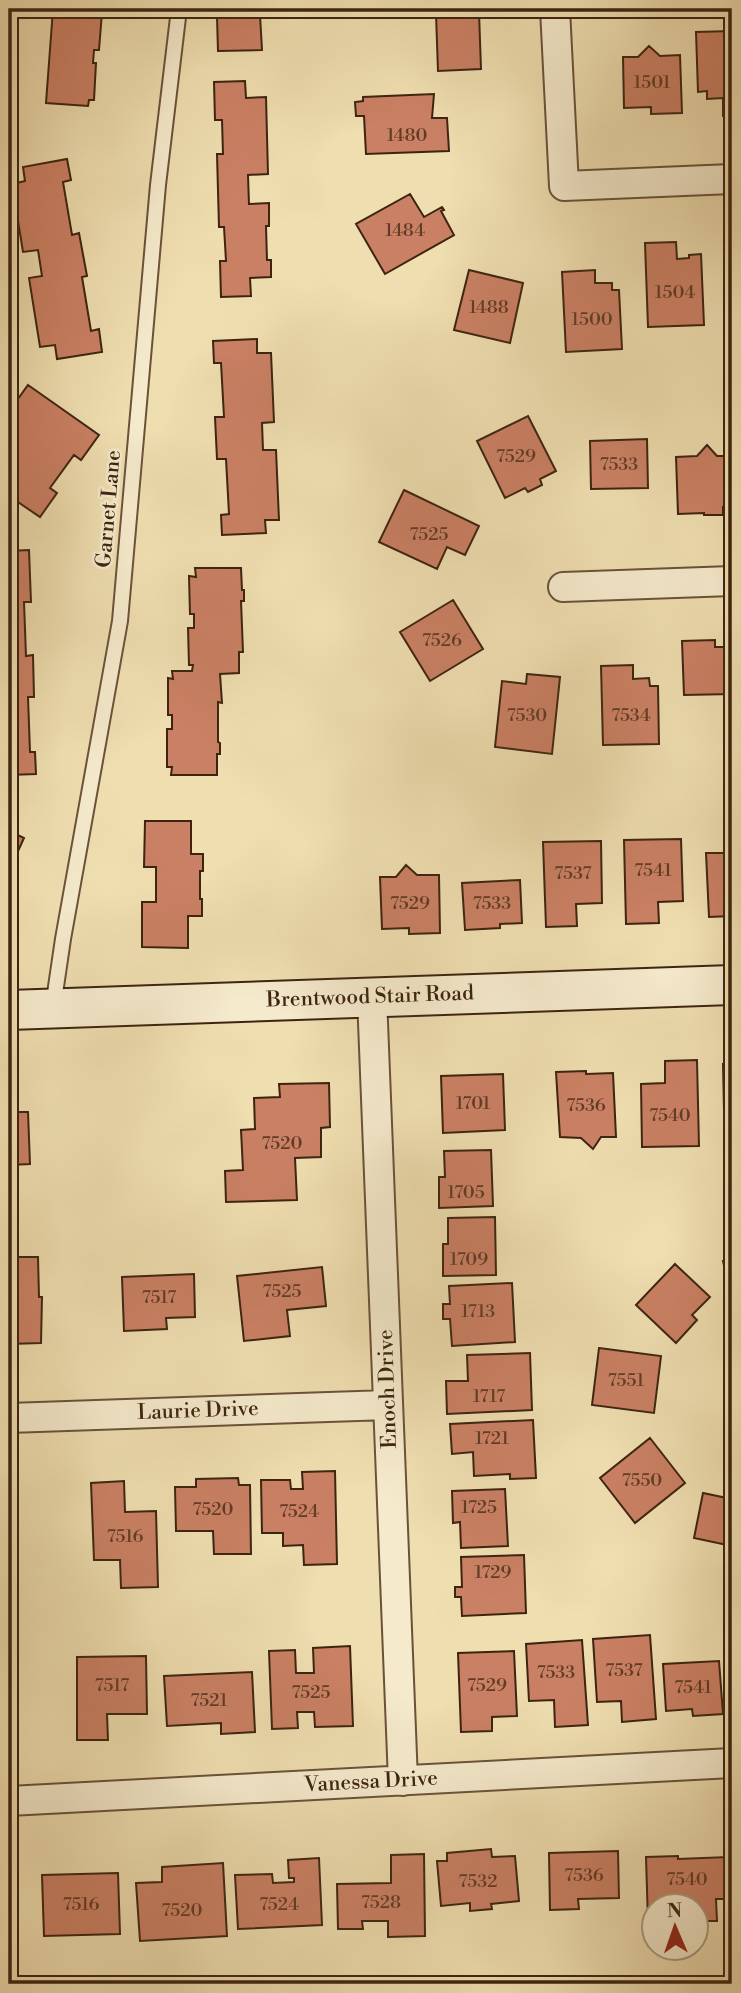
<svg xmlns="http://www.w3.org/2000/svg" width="741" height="1993" font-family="'Libre Bodoni',serif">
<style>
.building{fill:#ca8064;stroke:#3d2411;stroke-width:2}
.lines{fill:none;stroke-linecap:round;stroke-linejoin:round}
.lane-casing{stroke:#6a5239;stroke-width:18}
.street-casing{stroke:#6a5239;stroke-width:32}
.secondary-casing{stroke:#3d2411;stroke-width:42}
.lane{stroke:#f5eacc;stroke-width:14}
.street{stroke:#f5eacc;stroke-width:28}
.secondary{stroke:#f5eacc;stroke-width:38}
.labels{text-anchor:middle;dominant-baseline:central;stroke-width:5;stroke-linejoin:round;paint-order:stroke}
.number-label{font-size:18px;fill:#603b26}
.street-label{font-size:21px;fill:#3d2411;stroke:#f5eacc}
</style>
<rect width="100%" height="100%" fill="#efdeb0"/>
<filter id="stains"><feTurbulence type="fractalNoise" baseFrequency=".00286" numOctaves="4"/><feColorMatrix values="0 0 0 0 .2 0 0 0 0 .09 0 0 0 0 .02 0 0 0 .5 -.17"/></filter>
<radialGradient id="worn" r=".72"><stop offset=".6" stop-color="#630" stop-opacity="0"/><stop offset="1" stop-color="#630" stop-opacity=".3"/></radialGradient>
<path class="building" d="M53 9H98V12H102L99 50H94L93 63H96L94 100H89L88 106 46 103Z
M479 12 481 69 438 71 436 14Z
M260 15 262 50 218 51 217 17Z
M732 31V116H723V98L707 99V91L698 92 696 32Z
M649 46 660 56 680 55 682 113 651 114V107L624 108 623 57H638Z
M245 81 246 98 266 97 268 174 248 175 249 204 269 203V226H266L267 260H271V277L250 278 251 296 221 297 220 261H226L224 227H219L217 154H223L222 120H215L214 82Z
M434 94 432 118H447L449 151 366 154 364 116H356L355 102 363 101V97Z
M67 159 71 180 63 182 72 235 79 233 87 276 82 277 91 331 99 329 102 352 57 359 55 345 40 347 29 278 42 276 38 250 23 252 12 184 25 181 23 167Z
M410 194 424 217 442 207 444 210 441 211 454 235 385 274 356 224Z
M676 242 677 259 689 258V255L701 254 704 325 648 327 645 243Z
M724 250H732V281H725Z
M469 270 523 283 510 343 454 330Z
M595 270V283H612V290H619L622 349 566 352 562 272Z
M257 339V353H271L274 422 262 423 263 450H276L279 520H265L266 533 222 535 221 515 229 514 226 459H217L215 417H224L221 363H214L213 341Z
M28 385 99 435 81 460 74 455 50 488 57 493 40 517 9 496V430L18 417 10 410Z
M528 416 556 471 540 479 542 485 528 492 525 488 505 498 477 441Z
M647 439 648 488 591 489 590 441Z
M707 445 717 456H732V507H723V515H704V513L678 514 676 457 697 456Z
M404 490 479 526 465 555 447 547 437 569 379 542Z
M29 550 31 602H24L26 656 33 655 34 697H28L30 752H35L36 774 9 775V551Z
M195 568H241L242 590H244V601H241L243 652H239V673L220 674 222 703 218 702V742L220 743V754H217V775H171L172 767H167V729H172V715H168V678L173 679 172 671H192L193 665H189L188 628H194V614H190L189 576 196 577Z
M453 600 483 649 430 681 400 632Z
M715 640V647H732V694L684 695 682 641Z
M633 665V679L649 678 650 686H658L659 744 603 745 601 666Z
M527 674 560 677 552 754 495 747 502 681 526 684Z
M145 821H191V854H203V871H200V899H202V916H188V948L142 947V902H156V867H144Z
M9 831 24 838 9 871Z
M681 839 683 901 658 902 659 923 626 924 624 840Z
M601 841 602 903 576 904 577 926 546 927 543 842Z
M706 853H732V916L709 917Z
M406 865 417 875H439L440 933 409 934V928L382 929 380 877H396Z
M520 880 522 923 500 924V928L465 930 462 883Z
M697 1060 699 1146 642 1147 641 1084 665 1083V1061Z
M723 1064H732V1110H724Z
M586 1071V1074L613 1073 616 1137H601L593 1149 581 1138 560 1137 556 1072Z
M503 1074 505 1130 443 1133 441 1076Z
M329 1083 330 1127 321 1128V1157L295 1158 297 1200 226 1202 225 1171 243 1170 241 1130 255 1129 254 1098 280 1097 279 1084Z
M9 1101H17V1112H28L30 1164 9 1165Z
M491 1150 493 1206 439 1208V1177H445L444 1151Z
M495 1217 496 1275 443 1276V1244H448V1218Z
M9 1257H38L39 1297H42L41 1343 9 1344Z
M732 1259V1302L723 1261Z
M675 1264 710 1297 692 1315 697 1320 676 1343 636 1305Z
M322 1267 326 1306 287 1310 290 1336 244 1341 237 1276Z
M194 1274 195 1317 166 1318 167 1329 124 1331 122 1277Z
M512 1283 515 1342 452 1346 450 1319H443V1304H450L449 1286Z
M599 1348 661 1356 654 1413 592 1405Z
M530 1353 532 1410 447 1414 446 1381H468L467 1355Z
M533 1420 536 1478 510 1479V1474L474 1476 473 1452 452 1454 450 1424Z
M650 1438 685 1483 635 1523 600 1478Z
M335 1471 337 1564 304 1565 303 1545 283 1546V1533H262L261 1480H290L291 1489H303L302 1472Z
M238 1478 239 1485H250L251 1554H214L213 1531H176L175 1487H196V1479Z
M124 1481 125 1512 156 1511 158 1587 121 1588 120 1560H94L91 1483Z
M505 1489 508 1546 461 1548 460 1522 453 1523 452 1491Z
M728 1490 732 1491V1546L694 1538 703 1493 727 1498Z
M9 1499H17L18 1550H9Z
M524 1555 526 1613 462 1616 461 1597H455V1587H462L461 1557Z
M728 1629H732V1695Z
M650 1635 656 1719 622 1722 621 1701 597 1702 593 1639Z
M582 1640 588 1725 555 1727 554 1700 529 1701 526 1644Z
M350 1646 353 1726 315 1727 314 1712H297L298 1728 272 1729 269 1651 295 1650 296 1673H314L313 1648Z
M514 1651 517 1716 492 1717V1731L461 1732 458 1653Z
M146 1656 147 1714H107L108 1740H77V1657Z
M719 1661 723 1714 693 1716 692 1709 666 1711 663 1664Z
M252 1672 255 1732 221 1734V1723L167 1726 164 1676Z
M491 1849 492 1857 515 1856 519 1901 491 1904 492 1909 470 1911V1903L441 1906 437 1861H447V1853Z
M618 1851 619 1898 578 1899 579 1909 550 1910 549 1853Z
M424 1854 425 1936 388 1937V1921H362L363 1929H338L337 1884 391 1883V1855Z
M678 1856V1859L728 1857 729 1899H716L717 1921H696V1906L690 1905 654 1906V1921L648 1922 646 1857Z
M319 1858 322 1925 238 1929 235 1875 272 1874 273 1883 294 1882V1878H289L288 1860Z
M223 1863 227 1936 140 1941 136 1883 162 1882V1867Z
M118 1873 120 1934 44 1936 42 1875Z"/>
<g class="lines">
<g class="lane-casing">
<path id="lane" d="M53 1007 63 939 120 621 158 185 179 9"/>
</g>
<g class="street-casing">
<path id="street" d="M555 9 564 186 732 179
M563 587 732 581
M372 997 403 1781
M9 1418 388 1405
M9 1801 732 1763"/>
</g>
<g class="secondary-casing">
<path id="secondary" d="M9 1010 732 985"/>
</g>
<use href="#lane" class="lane"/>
<use href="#street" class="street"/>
<use href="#secondary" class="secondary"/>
</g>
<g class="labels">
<g class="number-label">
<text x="652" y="82">1501</text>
<text x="407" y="135">1480</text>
<text x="405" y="230">1484</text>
<text x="675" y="292">1504</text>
<text x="489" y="307">1488</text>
<text x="592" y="319">1500</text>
<text x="516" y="456">7529</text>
<text x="619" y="464">7533</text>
<text x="429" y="534">7525</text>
<text x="442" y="640">7526</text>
<text x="527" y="715">7530</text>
<text x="631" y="715">7534</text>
<text x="653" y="870">7541</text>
<text x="573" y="873">7537</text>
<text x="410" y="903">7529</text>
<text x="492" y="903">7533</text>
<text x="473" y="1103">1701</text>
<text x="586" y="1105">7536</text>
<text x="670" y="1115">7540</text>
<text x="282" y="1143">7520</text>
<text x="466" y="1192">1705</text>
<text x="469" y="1259">1709</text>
<text x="282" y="1291">7525</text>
<text x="159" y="1297">7517</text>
<text x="478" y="1311">1713</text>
<text x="626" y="1380">7551</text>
<text x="489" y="1396">1717</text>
<text x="492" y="1438">1721</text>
<text x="642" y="1480">7550</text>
<text x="479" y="1507">1725</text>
<text x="213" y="1509">7520</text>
<text x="299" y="1511">7524</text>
<text x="125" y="1536">7516</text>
<text x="493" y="1572">1729</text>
<text x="624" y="1670">7537</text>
<text x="556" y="1672">7533</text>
<text x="112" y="1685">7517</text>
<text x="487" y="1685">7529</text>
<text x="693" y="1687">7541</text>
<text x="311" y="1692">7525</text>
<text x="209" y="1700">7521</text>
<text x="584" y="1875">7536</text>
<text x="687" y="1879">7540</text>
<text x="478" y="1881">7532</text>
<text x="381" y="1902">7528</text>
<text x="81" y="1904">7516</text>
<text x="279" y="1904">7524</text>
<text x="182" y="1910">7520</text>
</g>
<g class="street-label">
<text transform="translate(109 509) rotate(-85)">Garnet Lane</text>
<text transform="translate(370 997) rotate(-2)">Brentwood Stair Road</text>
<text transform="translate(388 1389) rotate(-92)">Enoch Drive</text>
<text transform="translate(198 1411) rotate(-2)">Laurie Drive</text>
<text transform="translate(371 1782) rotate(-3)">Vanessa Drive</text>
</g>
</g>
<rect width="741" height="1993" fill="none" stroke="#efdeb0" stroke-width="35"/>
<rect x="10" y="10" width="720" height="1972" fill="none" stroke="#3d2411" stroke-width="3.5"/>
<rect x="18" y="18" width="706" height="1958" fill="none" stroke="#3d2411" stroke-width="2"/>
<g transform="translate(675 1927) rotate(358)"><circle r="33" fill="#f5eacc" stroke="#ab9b81" stroke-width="2"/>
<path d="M0-5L12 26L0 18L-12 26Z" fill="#8f2418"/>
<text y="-10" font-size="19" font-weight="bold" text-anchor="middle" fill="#3d2411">N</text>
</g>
<rect width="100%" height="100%" filter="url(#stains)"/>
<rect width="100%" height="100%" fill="url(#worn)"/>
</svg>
